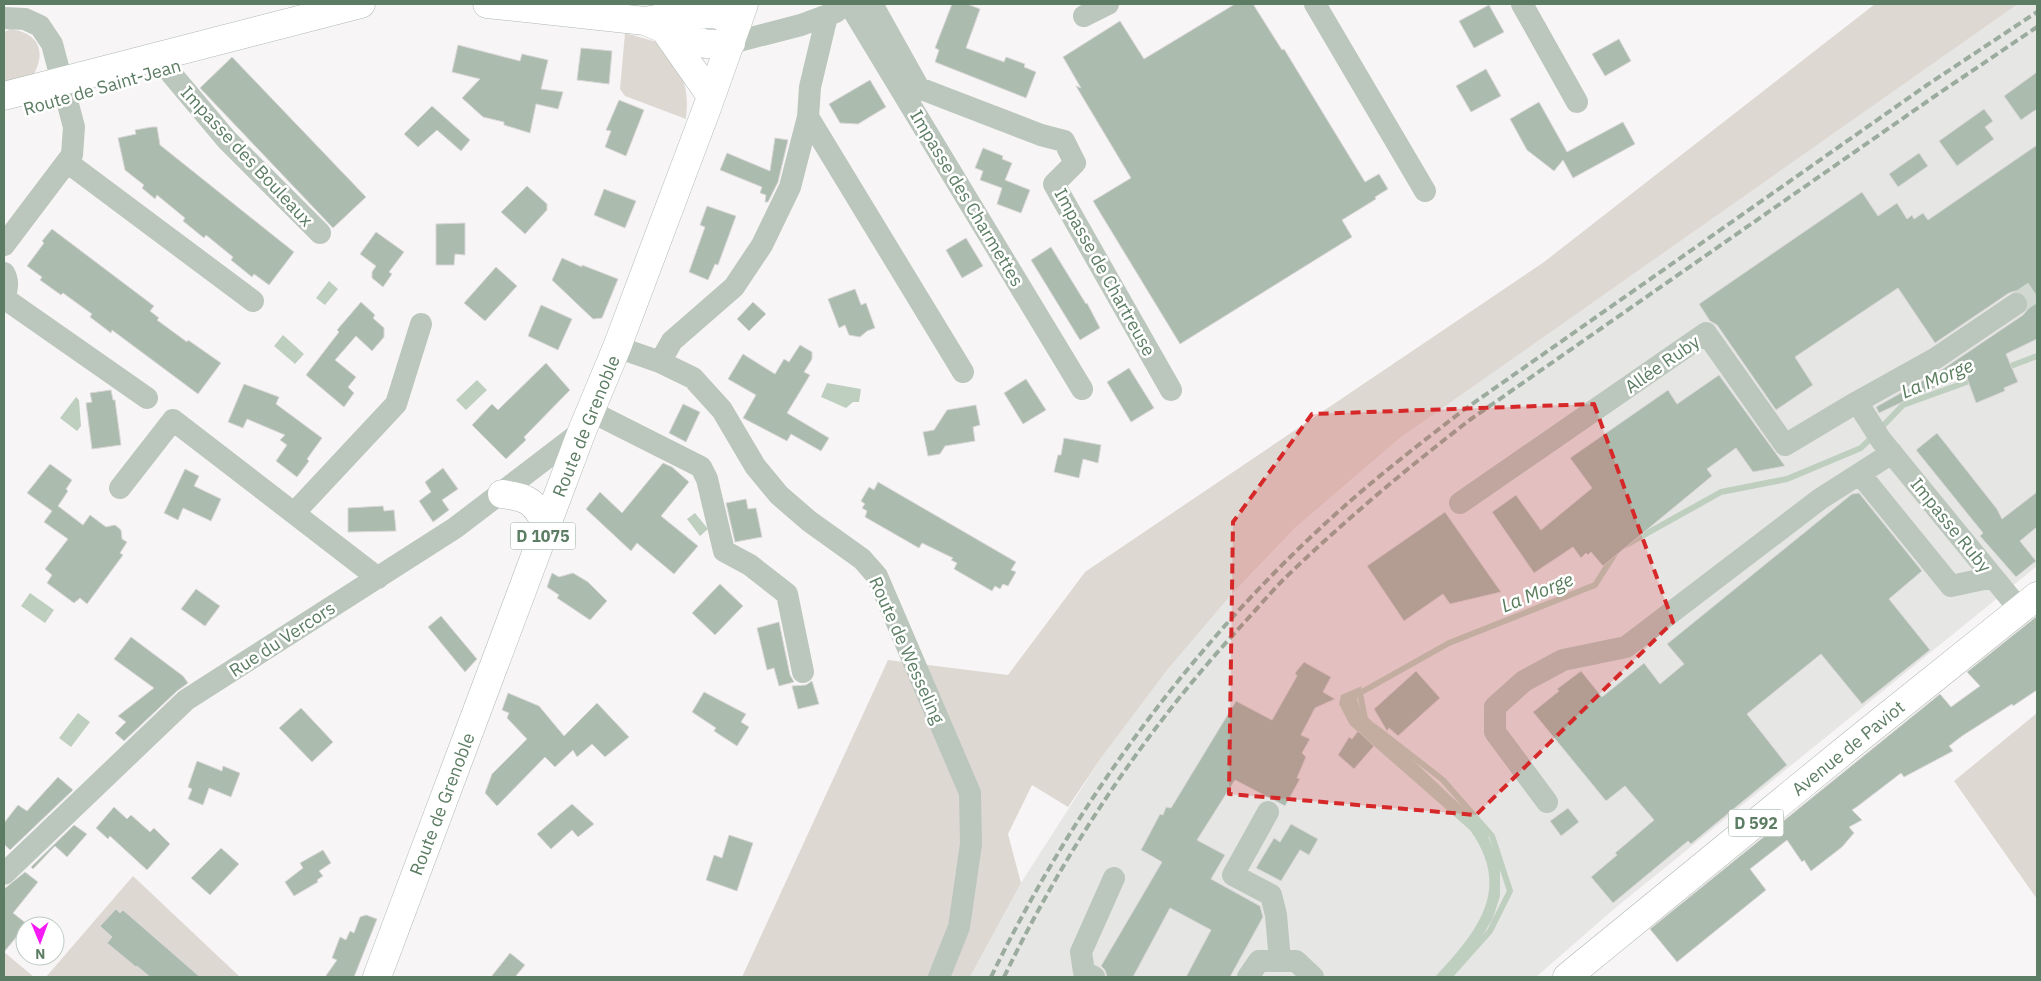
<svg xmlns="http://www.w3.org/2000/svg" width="2041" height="981" font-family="'IBM Plex Sans',sans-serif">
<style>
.built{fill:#e6e6e5}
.green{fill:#ded8d3}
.water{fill:#bfcfbf}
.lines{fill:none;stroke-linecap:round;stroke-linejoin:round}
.stream{stroke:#bfcfbf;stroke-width:6}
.building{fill:#abbbae;stroke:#dad7d8}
.minor-tunnel{stroke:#d1d7d1;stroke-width:22;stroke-dasharray:22 11;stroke-linecap:butt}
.major-casing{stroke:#adb9af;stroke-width:29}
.minor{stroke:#bbc6bd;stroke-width:22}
.major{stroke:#fff;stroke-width:28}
.rail{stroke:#9bac9e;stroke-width:4;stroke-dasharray:8 4;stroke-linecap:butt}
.marked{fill:#d62828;fill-opacity:0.2;stroke:#d62828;stroke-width:4;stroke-dasharray:10 6;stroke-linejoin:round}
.labels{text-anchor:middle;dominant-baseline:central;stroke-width:5;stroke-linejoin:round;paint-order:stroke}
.shield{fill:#fff;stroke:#8da492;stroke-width:1}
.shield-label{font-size:16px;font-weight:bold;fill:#5c7d63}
.street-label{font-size:18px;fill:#5c7d63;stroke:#fff}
.water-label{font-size:19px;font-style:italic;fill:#5b7d5d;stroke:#fff}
</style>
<rect width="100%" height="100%" fill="#f8f5f6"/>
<path class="built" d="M2018 4H2037V566L1614 909 1536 977H970L1021 883 1101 758 1168 669 1231 595 1295 528 1400 438Z"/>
<path class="green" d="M1875 4H2018L1400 438 1295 528 1231 595 1168 669 1101 758 1068 807 1032 785 1008 834 1021 883 970 977H742L888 660 1008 675 1085 572 1544 262Z
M10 29C41 33 47 54 31 79L4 91V32Z
M625 33 660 43C680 74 690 80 686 119L625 96 620 89Z
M2037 713V899L1954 781Z
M133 876 240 977H46Z
M4 952 34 977H4Z"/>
<path class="water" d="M329 281 338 289 325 305 316 298Z
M283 335 304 354 295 364 274 346Z
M477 380 487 390 466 410 456 400Z
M827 383 861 389 859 402H853L846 408 821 397Z
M76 397 79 400 81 426 77 431 60 418Z
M695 513 708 529 700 536 687 519Z
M30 593 54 610 45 623 21 606Z
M1362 686 1357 699 1361 711 1472 816 1486 832 1500 864V896L1493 918 1477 945 1449 977H1435C1477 931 1513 890 1470 830L1350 725 1339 704 1341 695Z
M78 713 90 722 71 747 59 738Z"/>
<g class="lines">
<path class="stream" d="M2003 369 2037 356
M1880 429 1903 405 1975 379
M1626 545 1721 492 1787 479 1861 448 1873 436
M1367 721 1365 719 1360 693 1449 643 1595 585 1616 552
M1375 727 1443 780 1492 836 1510 891 1490 931 1449 977"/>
</g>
<path class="building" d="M952 4H967L980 9 966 48 1004 62 1006 57 1025 64 1024 67 1036 72 1026 98 935 62 939 50 935 48Z
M1235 4H1253L1282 50 1284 49 1365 182 1379 174 1388 189 1375 197 1376 199 1342 220 1352 237 1180 344 1093 201 1131 178 1076 86 1081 88 1063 57 1120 21 1144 59Z
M1489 5 1504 32 1474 48 1459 21Z
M1619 39 1631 61 1605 76 1592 54Z
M458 45 520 61 522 54 548 60 541 89 563 92 558 109 536 104 530 133 504 125V122L483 117 462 98 480 79 452 72Z
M581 48 612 51 609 84 577 80Z
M232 57 366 197 333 228 200 88Z
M1486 69 1501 96 1471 112 1456 86Z
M2037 72V109L2021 120 2004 96Z
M870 80 886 107 858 124 840 123 829 104Z
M619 100 644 110 626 156 605 147 611 131 606 130Z
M1539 102 1567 152 1623 122 1635 144 1573 178 1563 160 1554 171 1527 150 1510 119Z
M432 106 470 140 461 151 437 130 418 147 404 134Z
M1984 109 1993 121 1985 127 1994 139 1957 166 1939 141Z
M152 127H157L160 145 294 252 269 285 254 274 252 277 231 260 233 257 206 235 204 238 183 221 185 218 157 195 155 199 142 188 144 185 125 170 118 138 136 134 135 130Z
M775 138 788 140 778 182 768 202H765L766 195 760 193 762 187 720 170 727 153 770 171Z
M2037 145V339L2006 354 2018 382 2004 388 2005 391 1976 403 1965 373 1879 413 1876 407 1943 369 2023 315 2028 309 2029 303 2027 296 2021 292 2015 291 2009 293 1935 343 1898 288 1795 357 1813 385 1776 410 1717 325 1710 321 1699 304 1862 192 1878 216 1897 203 1907 219 1912 215 1914 219 1923 213 1928 220Z
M983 148 1003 156 1002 159 1012 163 1005 180 1030 190 1021 213 997 204 1002 188 980 180 983 171 975 168Z
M1919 153 1928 166 1898 187 1889 174Z
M527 186 547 204V210L525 234 501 212Z
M604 189 636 201 625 228 594 215Z
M707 206 736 216 718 265 715 264 708 280 689 272 705 227 700 225Z
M465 223V255L455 254 454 265H436V224Z
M52 229 154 306 150 311 159 318 157 320 187 342 188 340 221 363 198 394 112 330 111 333 90 317 92 314 63 293 61 295 40 280 42 277 27 266 44 243 42 241Z
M376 232 404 252 389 272 392 274 383 287 372 278V272L376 266 360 254Z
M966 238 983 266 962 278 946 250Z
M1051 247 1086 304 1087 303 1100 328 1080 340 1031 260Z
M562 258 582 267V265L618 279 602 318 593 319 552 280Z
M496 267 517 286 485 321 464 303Z
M855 289 861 305 866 303 875 328 867 331 860 337 849 335 845 325 839 328 828 299Z
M361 302 375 315 373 318 384 328V337L372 351 356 336 335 360 356 377 348 387 354 393 344 407 306 375 339 332 337 330Z
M753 302 766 314 749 331 737 319Z
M541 305 572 319 558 350 528 336Z
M800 345 812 352V359L804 372 810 375 787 413 829 438 821 451 791 434 787 441 743 418 756 395 728 379 743 354 775 374 784 359 789 362Z
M546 363 570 390 524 437 526 440 506 459 472 425 492 404 498 410Z
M1129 368 1154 408 1131 422 1107 382Z
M1719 375 1785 466 1753 472 1736 448 1707 469 1712 476 1603 566 1591 552 1588 555 1586 553 1581 558 1573 547 1534 573 1492 512 1516 495 1541 530 1592 488 1570 458 1668 390 1677 404Z
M1026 379 1046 410 1023 424 1004 393Z
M244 384 279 397 276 404 322 438 307 459 309 461 297 477 276 461 287 445 280 440 285 435 247 419 243 428 228 422Z
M111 390 113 400H115L121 445 92 449 86 403 92 402 90 393Z
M683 404 700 412 686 442 669 433Z
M976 405 980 425 973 427 975 441 945 446 940 454 928 456 923 432 934 430 947 410Z
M1937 433 1997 509 2002 519 2037 492V527L2020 541 2036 561 2016 577 1980 536 1983 533 1916 450Z
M1064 438 1101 445 1098 463 1083 459 1079 478 1054 472 1058 455H1061Z
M663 463 672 467 689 482 661 516 698 546 674 574 637 543 631 551 586 509 600 492 622 513Z
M50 464 72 480 66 489 68 491 58 506 83 525 90 515 106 527 115 525 121 530 122 539 127 542 120 553 123 555 87 604 80 598 74 603 47 583 52 575 45 569 68 539 44 522 52 511 27 493Z
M443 468 458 489 442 500 449 510 433 522 419 501 431 492 425 482Z
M185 469 199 476 194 486 221 499 211 521 183 508 178 520 164 513Z
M878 482 1016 562 1011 570 1016 572 1008 586 1003 584 1000 589 995 586 992 591 954 569 957 563 951 560 953 558 922 543 919 548 865 517 867 511 862 508 865 504 861 501 869 487 874 490Z
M1859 493 1922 571 1889 599 1930 650 1862 704 1821 654 1747 714 1787 765 1691 844 1688 841 1613 903 1591 877 1617 855 1615 853 1654 820 1625 786 1606 801 1533 712 1559 691 1557 689 1581 671 1602 697 1644 663 1660 684 1684 664 1667 644 1847 498 1852 494Z
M746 499 748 509 756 508 762 537 735 542 726 503Z
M383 506 384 511 394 510 396 531 348 532V508Z
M1445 512 1501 592 1450 604 1443 594 1404 621 1367 566Z
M552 573 559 577 573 573 588 582 607 601 590 620 557 598 559 595 547 587Z
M720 584 743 606 715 635 692 613Z
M196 589 220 606 205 626 181 609Z
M441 616 477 659 465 672 428 627Z
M2037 616V690L2013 706 2012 704 1962 736 1949 746 1953 751 1904 777 1901 773 1858 806 1852 810 1862 820 1849 827 1854 833 1842 847 1811 871 1804 860 1802 862 1787 840 1750 869 1766 890 1677 962 1650 929 1940 694 1951 707 1980 686 1967 672Z
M779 622 790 675 794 682 779 686 774 668 767 670 757 628Z
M131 637 183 676 188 683 177 691 124 741 115 733 126 722 118 716 154 688 114 659Z
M1304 662 1331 677 1323 692 1335 699 1315 708 1301 735 1310 739 1302 753 1306 757 1297 778 1300 779 1285 806 1235 780 1197 840 1225 855 1211 879 1260 906 1263 917 1230 977H1186L1211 930 1170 908 1133 977H1107L1105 970 1101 966 1162 862 1141 850 1160 814 1163 815 1166 807 1171 808 1236 701 1272 720 1297 676 1295 673Z
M1416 671 1440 698 1398 736 1389 728 1387 731 1374 709Z
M812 681 819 704 798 709 792 686 806 685Z
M704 692 746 714 741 722 749 727 737 746 714 731 716 728 692 712Z
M508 693 539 706 564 736 597 703 629 737 605 757 592 744 577 757 573 750 555 767 545 757 497 806 485 793 492 774 527 739 507 718 509 713 502 710Z
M301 708 333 742 312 762 279 728Z
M1358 731 1374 746 1354 769 1338 755 1349 737 1352 739Z
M197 761 222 771 223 766 240 773 231 797 209 788 203 805 188 799 192 789 188 787Z
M58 777 73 790 10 850 4 844V823L18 805 27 811Z
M572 804 594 824 578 837 572 830 551 849 537 834Z
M114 807 127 819 131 815 150 832 154 828 170 844 147 870 110 836 108 839 96 828Z
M1568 808 1579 822 1561 836 1550 821Z
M1291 824 1318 839 1309 855 1300 850 1281 881 1256 868 1274 838 1280 842Z
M74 825 87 834 67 857 55 846 33 869 31 867Z
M729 835 753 843 737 891 706 880 714 855 722 858Z
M221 848 239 864 210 895 191 878Z
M323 850 331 863 319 871 323 876 317 880 318 882 294 896 285 882 303 868 300 863Z
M25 872 38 882 13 913 27 924 4 952V889Z
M116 909 120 913 123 910 200 977H150L137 966 136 967 107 943 112 937 100 926Z
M366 915 377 919 354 977H325L337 960 332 958 340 937 346 940 350 931 354 933 360 917Z
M510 953 525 965 515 977H491Z"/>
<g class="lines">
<path class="minor-tunnel" d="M2016 304 2037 290"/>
<g class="major-casing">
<path id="major" d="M487 4 645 21 678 15 715 14 738 22
M645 21 664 29 706 44 731 43
M664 29 711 96
M4 96 361 4
M502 494C529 497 534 502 547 525
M377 977 582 431 617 347 707 108 744 4
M1567 977 1851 745 2037 596"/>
</g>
<path class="minor" d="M872 4 919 88 1041 135 1064 141 1075 163 1054 184 1171 390
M1315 4 1425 191
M1522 4 1577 102
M851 7 1082 389
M1084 16 1108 4
M4 18 25 19 40 26 52 44 74 127 72 155 4 245
M731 43 801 25 836 12
M172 51 169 71 227 140 320 233
M808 117 963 372
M67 162 253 301
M4 273C9 281 7 290 4 299
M4 298 147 398
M617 347 660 362 693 378 722 410 755 466 779 495 809 521 862 559 877 576 970 793 971 844 959 927 939 977
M660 362 672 341 734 287 762 245 790 187 808 117 810 87 827 16
M1857 402 1881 440 2020 610
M590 411 701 467 707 479 724 551 750 565 787 594 803 672
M1860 474 1951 586 1993 577
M120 488 173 420 378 578
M1460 503 1706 333 1785 445 1857 402 1936 358 2016 304
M295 512 396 404 421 324
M1547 802 1495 732V707L1524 681 1563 660 1626 647 1820 499 1892 453
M1268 812 1233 875 1271 895 1276 915 1280 961
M4 874 186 700 455 528 582 431
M1094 977 1084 972 1081 952 1114 878
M1248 977 1259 961H1296L1313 977"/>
<use href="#major" class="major"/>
<path class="rail" d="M991 977C1076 802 1193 642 1339 511 1379 475 1422 442 1465 409L1927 85 2037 12
M1004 977C1066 849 1145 730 1242 625 1256 610 1270 593 1285 578 1344 521 1406 469 1471 419L1935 96 2037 27"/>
</g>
<path class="marked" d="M1594 404 1673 622 1476 815 1229 794 1233 522 1312 414Z"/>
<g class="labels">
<g class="shield">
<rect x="510.5" y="522.5" width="65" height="27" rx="4"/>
<rect x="1728.5" y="809.5" width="55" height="27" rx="4"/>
</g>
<g class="shield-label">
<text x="543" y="536">D 1075</text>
<text x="1756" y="823">D 592</text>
</g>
<g class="street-label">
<text transform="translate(102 87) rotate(-16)">Route de Saint-Jean</text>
<text transform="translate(247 156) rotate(47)">Impasse des Bouleaux</text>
<text transform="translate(967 198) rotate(59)">Impasse des Charmettes</text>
<text transform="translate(1105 272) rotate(61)">Impasse de Chartreuse</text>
<text transform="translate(1662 364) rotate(-35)">Allée Ruby</text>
<text transform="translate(586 426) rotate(-68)">Route de Grenoble</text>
<text transform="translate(1951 525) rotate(51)">Impasse Ruby</text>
<text transform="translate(282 639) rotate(-33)">Rue du Vercors</text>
<text transform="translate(907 650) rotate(66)">Route de Wesseling</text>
<text transform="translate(1848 748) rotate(-39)">Avenue de Paviot</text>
<text transform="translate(442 804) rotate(-69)">Route de Grenoble</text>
</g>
<g class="water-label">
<text transform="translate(1937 378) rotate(-22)">La Morge</text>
<text transform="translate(1537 592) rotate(-22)">La Morge</text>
</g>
</g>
<rect width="2041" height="981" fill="none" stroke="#5c7d63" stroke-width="10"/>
<g transform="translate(40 941) rotate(179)"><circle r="24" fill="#ffffff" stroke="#becbc1"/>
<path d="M0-4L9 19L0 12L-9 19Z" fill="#f31af3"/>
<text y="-8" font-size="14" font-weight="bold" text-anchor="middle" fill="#5c7d63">N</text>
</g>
</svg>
